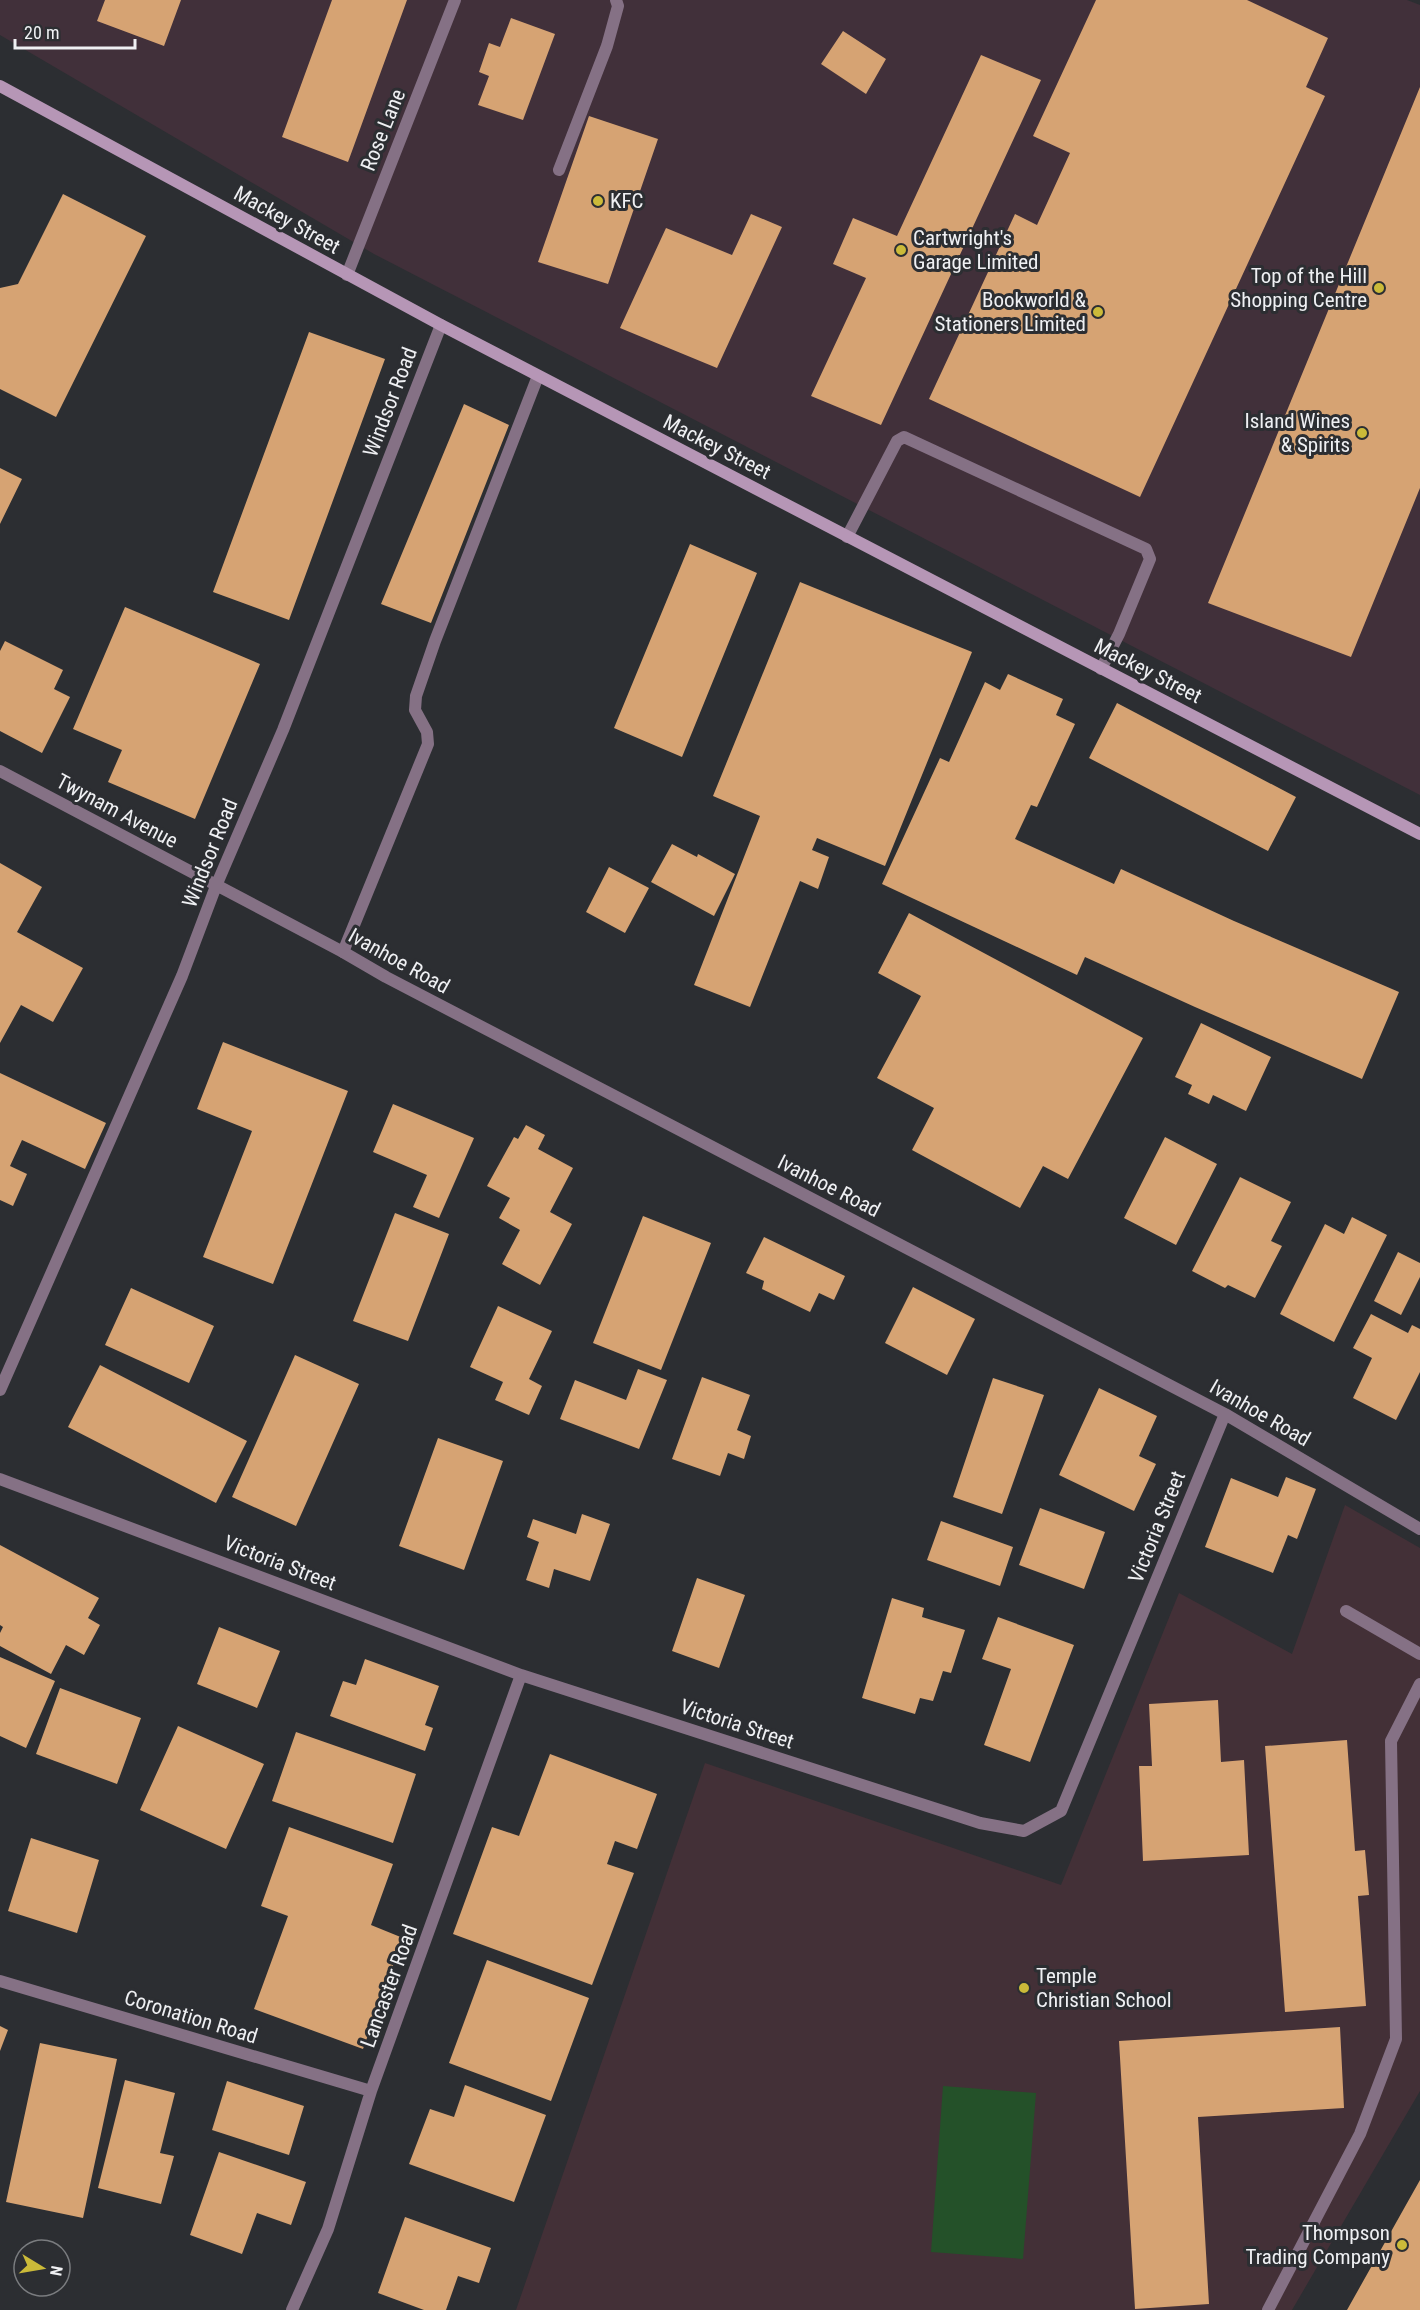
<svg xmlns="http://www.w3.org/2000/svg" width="1420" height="2310" font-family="'Roboto Condensed',sans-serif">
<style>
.commercial{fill:#41303a}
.education{fill:#433037}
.green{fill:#245129}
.building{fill:#d6a373}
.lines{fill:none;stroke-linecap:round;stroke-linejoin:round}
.service{stroke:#857185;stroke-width:12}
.minor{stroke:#857185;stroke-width:12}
.secondary{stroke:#b696b6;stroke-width:12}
.poi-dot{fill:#cbba39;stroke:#2c2e32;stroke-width:2}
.labels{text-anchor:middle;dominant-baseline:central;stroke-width:6;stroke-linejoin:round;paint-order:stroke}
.street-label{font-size:21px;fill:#eff0f3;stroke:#2c2e32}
.poi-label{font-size:21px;fill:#eff0f3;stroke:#2c2e32;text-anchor:end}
</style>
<rect width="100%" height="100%" fill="#2c2e32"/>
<path class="commercial" d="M0 0H1407L1420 5V795L374 254 0 35Z"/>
<path class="education" d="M1345 1505 1420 1548V2091L1292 2310H516L705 1763 1061 1885 1179 1593 1292 1654Z"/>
<path class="green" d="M943 2086 1036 2093 1023 2259 931 2252Z"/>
<path class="building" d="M105 0H181L164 46 97 21Z
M332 0H407L348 162 282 137Z
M1096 0H1247L1328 38 1306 87 1325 96 1140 497 929 399 1015 214 1037 225 1070 153 1033 136Z
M511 18 555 34 523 120 478 105 489 76 479 72 489 43 500 47Z
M843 31 886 59 866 94 821 64Z
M981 55 1041 80 881 425 811 396 866 278 833 264 853 218 897 236Z
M1420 87V488L1351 657 1208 603Z
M589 116 658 139 608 284 538 262Z
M63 194 146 236 56 417 0 389V288L18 284Z
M751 214 782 227 717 368 620 328 666 228 732 255Z
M309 332 385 359 289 620 213 592Z
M464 404 509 425 431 623 381 604Z
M0 468 22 479 0 524Z
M690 544 757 573 682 757 614 728Z
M800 582 972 652 885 866 817 838 812 850 829 857 818 889 800 881 750 1007 694 985 760 816 713 796Z
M125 607 260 664 195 819 108 782 122 750 73 729Z
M5 641 63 670 54 689 70 697 42 753 0 731V651Z
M1008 674 1063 699 1056 715 1075 724 1037 807 1031 805 1015 839 1114 884 1121 869 1234 921 1399 992 1362 1079 1195 1007 1085 957 1077 975 882 884 940 758 949 762 985 682 1000 690Z
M1117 703 1296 797 1268 851 1089 758Z
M672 844 697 857 698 854 735 874 714 916 651 882Z
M0 863 42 887 17 932 83 968 53 1022 21 1005 0 1043Z
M609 867 649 888 625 933 586 912Z
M909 913 1143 1038 1068 1179 1043 1166 1020 1208 912 1150 934 1108 877 1078 921 996 878 973Z
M1201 1023 1271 1057 1246 1111 1213 1095 1209 1104 1188 1094 1192 1085 1175 1077Z
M223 1042 348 1091 273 1284 203 1257 252 1131 197 1109Z
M0 1073 106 1123 85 1169 22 1140 10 1166 27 1174 13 1206 0 1200Z
M393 1104 474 1138 439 1218 413 1207 427 1175 373 1152Z
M526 1125 545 1135 538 1149 573 1168 550 1212 572 1224 540 1285 502 1264 520 1230 499 1218 510 1198 487 1186 514 1137 518 1139Z
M1165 1137 1217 1164 1176 1245 1124 1218Z
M1240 1177 1291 1202 1271 1241 1282 1246 1255 1298 1228 1285 1225 1288 1192 1271Z
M395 1213 449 1234 408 1341 353 1321Z
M643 1216 711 1243 661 1370 593 1343Z
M1352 1217 1387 1235 1334 1342 1280 1314 1325 1224 1344 1234Z
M764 1237 845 1276 834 1300 819 1293 810 1312 762 1289 764 1281 746 1273Z
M1398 1252 1420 1263V1277L1401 1315 1374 1301Z
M913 1287 975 1319 947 1375 885 1343Z
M131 1288 214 1326 189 1383 105 1345Z
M498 1306 552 1331 529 1379 542 1386 529 1415 495 1400 503 1382 470 1367Z
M1371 1314 1408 1333 1412 1325 1420 1329V1372L1396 1420 1353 1398 1372 1358 1353 1348Z
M295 1355 359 1384 296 1526 232 1497Z
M100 1365 247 1441 216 1503 68 1427Z
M638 1369 667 1380 639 1449 560 1419 575 1380 626 1400Z
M702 1377 750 1395 737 1430 751 1436 744 1459 728 1453 720 1476 672 1459Z
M993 1378 1044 1395 1002 1514 953 1497Z
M1099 1388 1157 1416 1139 1456 1156 1464 1134 1511 1059 1475Z
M438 1438 503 1461 464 1570 399 1546Z
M1286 1477 1316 1489 1297 1539 1288 1535 1273 1573 1205 1547 1231 1478 1278 1497Z
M1040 1508 1105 1532 1084 1589 1019 1565Z
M582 1514 610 1524 590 1581 554 1569 549 1588 526 1580 539 1542 527 1537 533 1519 576 1534Z
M941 1521 1013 1547 1000 1586 927 1560Z
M0 1545 99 1598 88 1618 100 1625 84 1655 66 1645 51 1674 0 1646V1633L3 1627 0 1625Z
M697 1578 745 1595 719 1668 672 1651Z
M892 1598 924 1608 922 1617 965 1630 951 1673 943 1671 933 1701 920 1698 915 1714 862 1698Z
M998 1617 1074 1645 1030 1762 984 1745 1011 1669 982 1659Z
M219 1627 280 1651 257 1708 197 1684Z
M0 1657 55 1681 26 1748 0 1736Z
M365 1659 439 1686 425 1725 433 1728 425 1751 330 1716 343 1681 356 1685Z
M60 1688 141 1718 117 1784 36 1754Z
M1218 1700 1221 1762 1244 1760 1249 1855 1143 1861 1139 1766H1152L1149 1704Z
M178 1726 264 1764 226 1849 140 1810Z
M296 1732 416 1774 393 1843 272 1801Z
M1347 1740 1355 1851 1365 1850 1369 1895 1358 1896 1366 2006 1285 2012 1265 1746Z
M550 1754 657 1794 637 1849 615 1841 607 1864 634 1873 592 1985 453 1934 492 1827 519 1836Z
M289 1827 393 1864 371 1925 403 1938 363 2049 254 2009 288 1916 261 1906Z
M31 1838 99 1860 77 1933 8 1911Z
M487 1960 589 1998 551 2101 449 2063Z
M0 2026 8 2030 0 2051Z
M1340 2027 1344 2108 1198 2117 1209 2304 1135 2309 1119 2041Z
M40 2043 117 2059 83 2218 6 2202Z
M125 2080 175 2093 160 2153 174 2156 161 2204 98 2188Z
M227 2081 304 2106 289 2155 212 2130Z
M465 2085 546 2115 514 2202 409 2164 430 2109 454 2117Z
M219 2152 306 2182 291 2225 257 2213 242 2254 190 2235Z
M1420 2180V2310H1347Z
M405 2217 491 2248 479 2283 458 2276 446 2310H424L378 2293Z"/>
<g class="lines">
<path class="service" d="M559 170 607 46 618 6 616 0
M847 537 897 441 904 437 1146 549 1150 559 1119 634 1101 669
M343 952 428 744 427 732 415 710 416 696 435 641 538 376"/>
<path class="minor" d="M347 275 455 0
M0 771 343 952 386 977 1225 1414 1420 1529
M0 1390 182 976 216 886 283 730 441 325
M0 1479 521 1675 980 1823 1024 1831 1061 1811 1225 1414
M1346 1611 1420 1654
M0 1981 371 2091
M292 2310 328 2229 371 2091 521 1675
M1268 2310 1360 2134 1396 2039 1391 1741 1420 1684"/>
<path class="secondary" d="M0 86 441 325 1420 834"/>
</g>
<g class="poi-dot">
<circle cx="598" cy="201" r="6"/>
<circle cx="901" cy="250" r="6"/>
<circle cx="1379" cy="288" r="6"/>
<circle cx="1098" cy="312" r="6"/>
<circle cx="1362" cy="433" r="6"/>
<circle cx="1024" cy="1988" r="6"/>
<circle cx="1402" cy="2245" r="6"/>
</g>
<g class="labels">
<g class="street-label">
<text transform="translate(383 130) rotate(-68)">Rose Lane</text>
<text transform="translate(287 220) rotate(29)">Mackey Street</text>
<text transform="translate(390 402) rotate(-69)">Windsor Road</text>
<text transform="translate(717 447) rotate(27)">Mackey Street</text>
<text transform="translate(1148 671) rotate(27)">Mackey Street</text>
<text transform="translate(117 811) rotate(28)">Twynam Avenue</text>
<text transform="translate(210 853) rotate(-68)">Windsor Road</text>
<text transform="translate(399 961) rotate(29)">Ivanhoe Road</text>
<text transform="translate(829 1186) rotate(27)">Ivanhoe Road</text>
<text transform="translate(1260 1413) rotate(30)">Ivanhoe Road</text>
<text transform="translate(1157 1527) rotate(-68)">Victoria Street</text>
<text transform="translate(280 1563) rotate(21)">Victoria Street</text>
<text transform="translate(737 1724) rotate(18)">Victoria Street</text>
<text transform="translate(389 1986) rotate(-70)">Lancaster Road</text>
<text transform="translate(191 2017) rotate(17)">Coronation Road</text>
</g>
<g class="poi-label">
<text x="610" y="201" text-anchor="start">KFC</text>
<text x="913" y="238" text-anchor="start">Cartwright's<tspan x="913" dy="24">Garage Limited</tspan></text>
<text x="1367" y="276">Top of the Hill<tspan x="1367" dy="24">Shopping Centre</tspan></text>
<text x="1086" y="300">Bookworld &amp;<tspan x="1086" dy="24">Stationers Limited</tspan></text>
<text x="1350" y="421">Island Wines<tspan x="1350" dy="24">&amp; Spirits</tspan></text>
<text x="1036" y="1976" text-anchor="start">Temple<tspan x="1036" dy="24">Christian School</tspan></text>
<text x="1390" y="2233">Thompson<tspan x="1390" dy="24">Trading Company</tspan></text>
</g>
</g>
<g transform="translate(42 2268) rotate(101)"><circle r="28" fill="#2c2e32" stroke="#7a7c7f" stroke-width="1.5"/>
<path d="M0-4.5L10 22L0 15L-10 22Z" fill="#cbba39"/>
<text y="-9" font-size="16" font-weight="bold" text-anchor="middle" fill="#eff0f3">N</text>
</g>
<path d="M15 39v9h120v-9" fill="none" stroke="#eff0f3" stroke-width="3"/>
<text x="24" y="39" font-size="18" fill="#eff0f3" stroke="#2c2e32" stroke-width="4.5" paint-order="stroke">20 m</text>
</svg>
